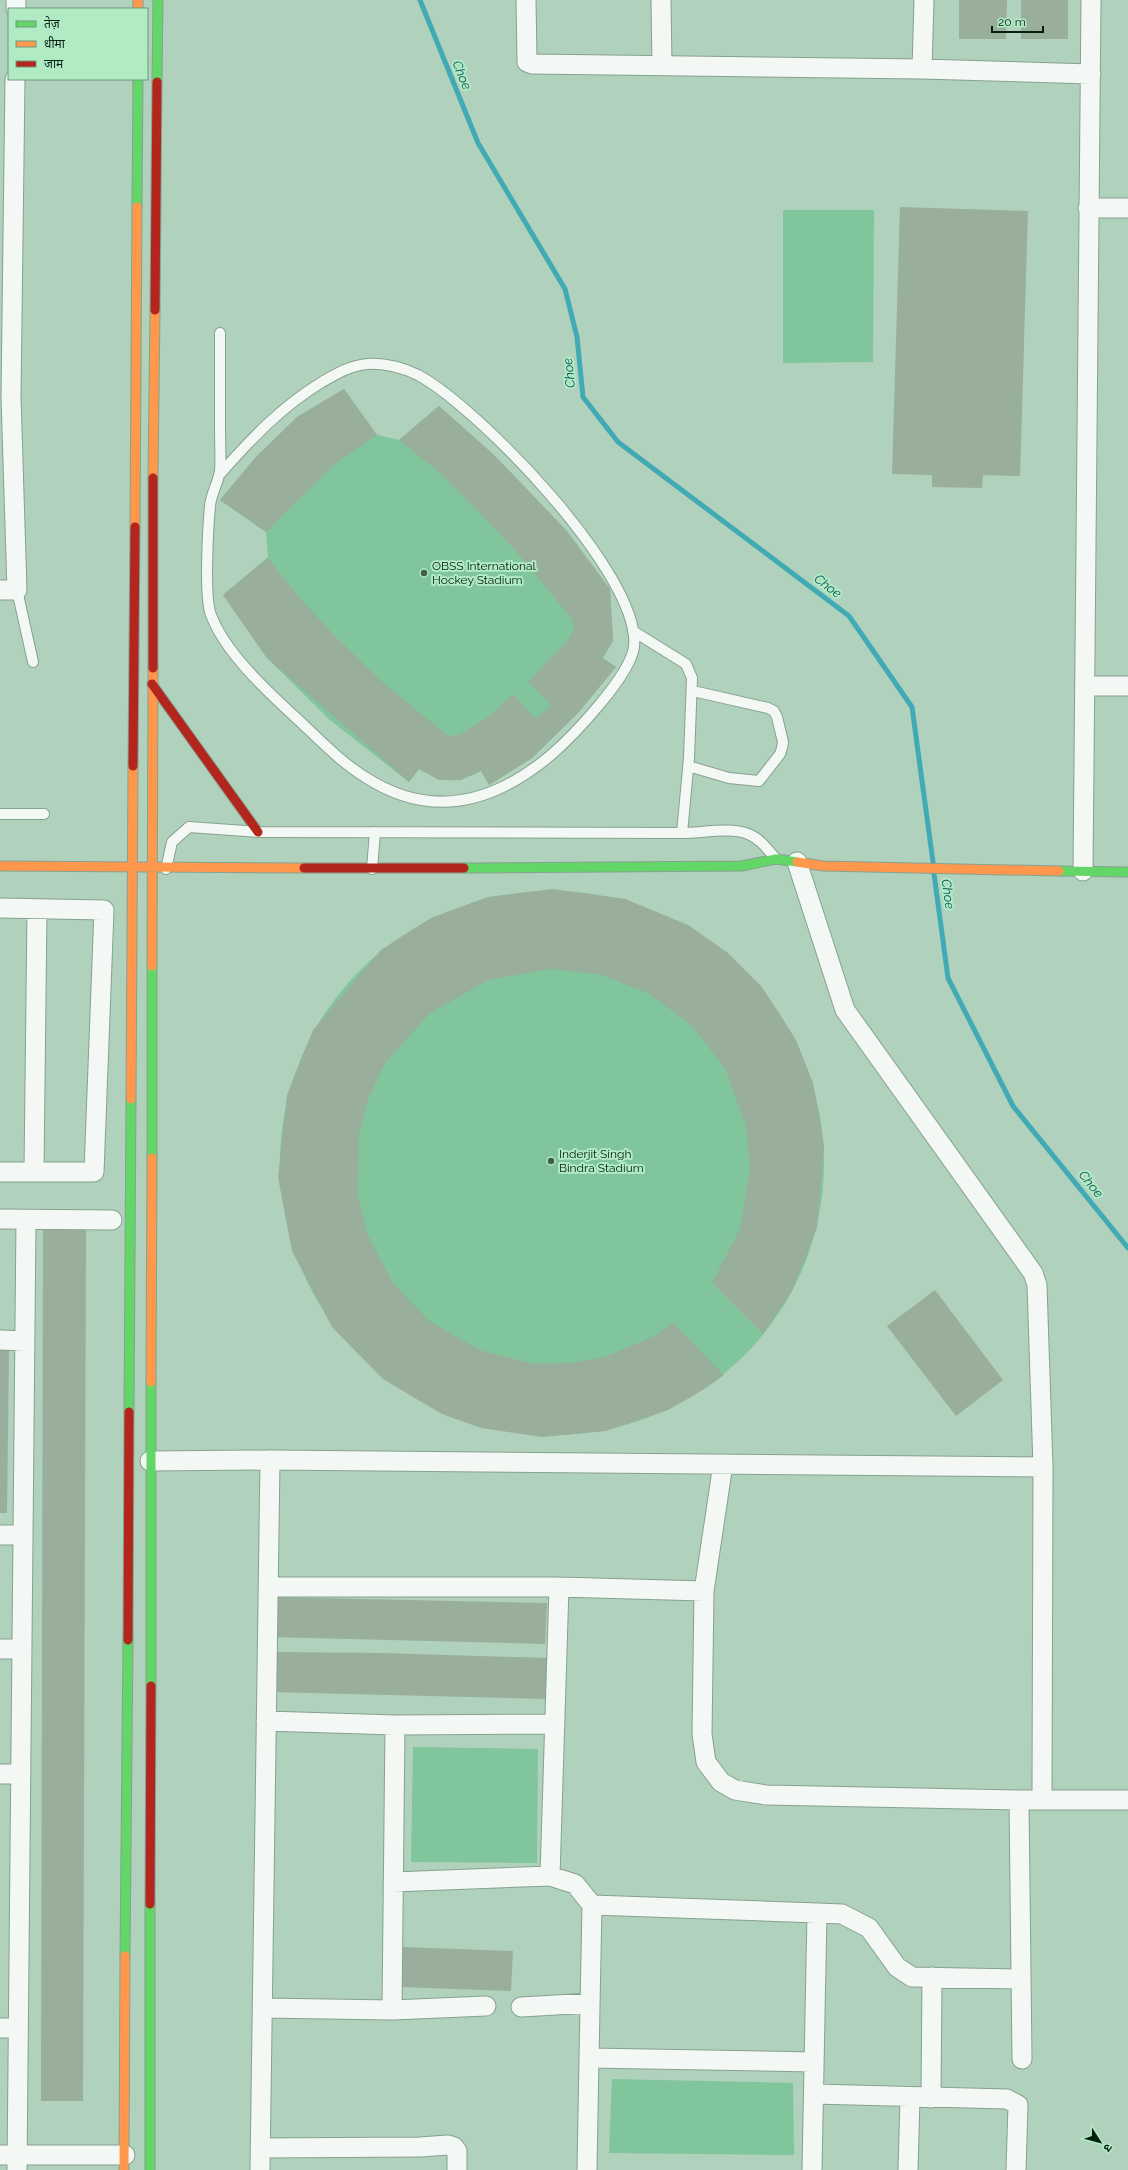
<svg xmlns="http://www.w3.org/2000/svg" width="1128" height="2170" font-family="Raleway,'Noto Sans Devanagari',sans-serif">
<style>
.green{fill:#80c59b}
.lines{fill:none;stroke-linecap:round;stroke-linejoin:round}
.stream{stroke:#41aab5;stroke-width:5}
.building{fill:#99ae9b}
.lane-casing{stroke:#87a191;stroke-width:12}
.street-casing{stroke:#87a191;stroke-width:21}
.fast-casing{stroke:#87a191;stroke-width:11}
.slow-casing{stroke:#87a191;stroke-width:11}
.jam-casing{stroke:#87a191;stroke-width:11}
.lane{stroke:#f3f8f5;stroke-width:10}
.street{stroke:#f3f8f5;stroke-width:19}
.fast{stroke:#63d668;stroke-width:9}
.slow{stroke:#ff974d;stroke-width:9}
.jam{stroke:#b3261e;stroke-width:9}
.poi-dot{fill:#425d4c;stroke:#b0ebc4;stroke-width:1.5}
.labels{text-anchor:middle;dominant-baseline:central;stroke-width:4;stroke-linejoin:round;paint-order:stroke}
.poi-label{font-size:12px;fill:#071f11;stroke:#b0ebc4;text-anchor:start}
.water-label{font-size:13px;font-style:italic;fill:#0e515f;stroke:#b0ebc4}
</style>
<rect width="100%" height="100%" fill="#b0d1bb"/>
<path class="green" d="M783 210H874L873 362 783 363Z
M344 389 377 435 399 440 439 406 494 455 566 530 610 589 613 641 603 658 616 667 578 713 532 758 489 785 481 771C452 784 447 784 419 769L409 782 330 720 267 658 223 595 268 557 266 532 220 500 255 458 297 417Z
M280 1163a272 272 0 1 1 544 0a272 272 0 1 1-544 0Z
M413 1747 538 1749 537 1863 411 1862Z
M612 2079 793 2083 794 2155 609 2153Z"/>
<g class="lines">
<path class="stream" d="M420 0 478 143 565 289 577 337 583 397 618 442 849 616 912 707 933 862
M934 874 948 978 1013 1106 1128 1248"/>
</g>
<path class="building" d="M959 0H1007L1006 39H959Z
M1021 0H1068V39H1021Z
M900 207 1028 211 1020 476 983 475 982 488 932 487V475L892 474Z
M344 389 377 435 336 463 266 532 220 500 255 458 297 417Z
M439 406 494 455 566 530 610 589 613 641 602 658 616 667 578 713 532 758 489 785 481 771 461 780H439L419 769 409 782 267 658 223 595 268 558 296 594 333 634 380 680 448 736 459 735 489 716 513 694 536 719 551 705 528 682 568 640 574 629 572 619 516 551 477 510 440 473 399 440Z
M553 889 625 899 688 925 728 953 762 987 796 1040 813 1083 824 1146 817 1228 792 1291 763 1334 712 1283 740 1229 750 1169 746 1126 725 1068 690 1024 648 993 599 974 549 969 488 980 429 1014 385 1063 369 1097 359 1133 358 1196 367 1233 392 1282 429 1321 482 1351 535 1364 571 1363 605 1357 654 1336 673 1323 724 1375 706 1388 668 1410 606 1431 542 1437 481 1428 442 1414 383 1379 332 1327 292 1251 278 1177 287 1095 313 1030 381 950 431 918 488 897Z
M43 1228H86L83 2101H41Z
M935 1290 1003 1380 956 1416 887 1326Z
M0 1349H9L7 1513H0Z
M271 1597 547 1603 545 1644 270 1637Z
M272 1652 382 1653 547 1658 546 1699 270 1692Z
M403 1947 513 1951 511 1991 401 1987Z"/>
<g class="lines">
<g class="lane-casing">
<path id="lane" d="M220 474C251 439 281 407 322 382 336 374 351 365 368 364 385 363 403 368 418 375 478 407 642 576 634 647 630 676 574 735 551 755 494 803 431 820 365 777 339 761 316 736 293 715 265 689 225 652 211 615 204 598 208 527 210 506 211 494 218 483 220 471 221 457 220 442 220 428 220 396 220 365 220 333
M17 590 33 662
M633 631 686 664 692 678 689 758 682 833
M688 766 729 778 759 781 780 754 782 748 783 742 777 717 774 711 768 708 693 691
M0 814H44
M166 869 172 842 189 827 258 832 682 833C701 833 731 827 748 834 760 838 768 850 776 859
M372 869 375 832"/>
</g>
<g class="street-casing">
<path id="street" d="M526 0 527 59V62L532 64 922 69 1091 74
M661 0 662 66
M16 9V0
M922 69 924 0
M1088 208H1128
M0 590H17L11 397 15 79
M1085 686H1128
M797 862 845 1010 1033 1273 1037 1285 1043 1467 1042 1800
M1083 871 1091 0
M0 908 104 910 94 1172H0
M34 1172 37 909
M0 1219 112 1220
M0 1340 25 1341
M150 1461 270 1460 1043 1467
M723 1464 704 1591 702 1734 706 1762 721 1782 735 1790 766 1795 1019 1800H1128
M0 1535H23
M268 1587H559L704 1591
M0 1649H22
M266 1721 395 1725 555 1724
M0 1774H21
M1019 1800 1022 2059
M550 1876 559 1587
M393 1882 550 1876 575 1884 592 1905
M521 2007 590 2003
M262 2008 392 2010 486 2006
M392 2010 395 1725
M0 2028H18
M589 2058 592 1905 817 1913
M814 2094 1007 2099 1018 2105 1016 2170
M931 2098 932 1977
M260 2148 420 2147 448 2145 454 2147 457 2151V2170
M0 2155H125
M17 2170 26 1220
M260 2170 270 1460
M587 2170 589 2058 814 2062
M812 2170 817 1913 842 1914 869 1928 897 1967 912 1977 1021 1979
M908 2170 910 2098"/>
</g>
<g class="fast-casing">
<path id="fast" d="M157 82 158 0
M137 207 138 79
M464 868 742 866 776 859 797 862
M1059 871 1128 872
M152 1158V966
M129 1412 131 1099
M151 1686V1382
M125 1956 128 1640
M150 2170V1904"/>
</g>
<g class="slow-casing">
<path id="slow" d="M138 0V9
M153 478 155 310
M135 527 137 207
M797 862 823 866 1059 871
M0 866 304 868
M152 966 153 668
M131 1099 133 766
M151 1382 152 1158
M124 2170 125 1956"/>
</g>
<g class="jam-casing">
<path id="jam" d="M155 310 157 82
M153 668V478
M152 684 258 832
M133 766 135 527
M304 868H464
M128 1640 129 1412
M150 1904 151 1686"/>
</g>
<use href="#lane" class="lane"/>
<use href="#street" class="street"/>
<use href="#fast" class="fast"/>
<use href="#slow" class="slow"/>
<use href="#jam" class="jam"/>
</g>
<g class="poi-dot">
<circle cx="424" cy="573" r="4"/>
<circle cx="551" cy="1161" r="4"/>
</g>
<g class="labels">
<g class="poi-label">
<text x="432" y="566">OBSS International<tspan x="432" dy="14">Hockey Stadium</tspan></text>
<text x="559" y="1154">Inderjit Singh<tspan x="559" dy="14">Bindra Stadium</tspan></text>
</g>
<g class="water-label">
<text transform="translate(462 75) rotate(68)">Choe</text>
<text transform="translate(569 373) rotate(-96)">Choe</text>
<text transform="translate(828 586) rotate(37)">Choe</text>
<text transform="translate(948 894) rotate(82)">Choe</text>
<text transform="translate(1091 1184) rotate(51)">Choe</text>
</g>
</g>
<rect x="8" y="8" width="140" height="72" fill="#b0ebc4" stroke="#6c997c"/>
<rect x="16" y="21" width="20" height="6" fill="#63d668" stroke="#6c997c"/>
<text x="44" y="28" font-size="12" fill="#071f11">तेज़</text>
<rect x="16" y="41" width="20" height="6" fill="#ff974d" stroke="#6c997c"/>
<text x="44" y="48" font-size="12" fill="#071f11">धीमा</text>
<rect x="16" y="61" width="20" height="6" fill="#b3261e" stroke="#6c997c"/>
<text x="44" y="68" font-size="12" fill="#071f11">जाम</text>
<g transform="translate(1100 2142) rotate(126)" stroke="#b0ebc4" stroke-width="3" paint-order="stroke">
<path d="M0-3L7 15L0 10L-7 15Z" fill="#071f11"/>
<text y="-6" font-size="11" font-weight="bold" text-anchor="middle" fill="#071f11">उ</text>
</g>
<path d="M992 26v6h51v-6" fill="none" stroke="#071f11" stroke-width="2"/>
<text x="998" y="26" font-size="12" fill="#071f11" stroke="#b0ebc4" stroke-width="3" paint-order="stroke">20 m</text>
</svg>
